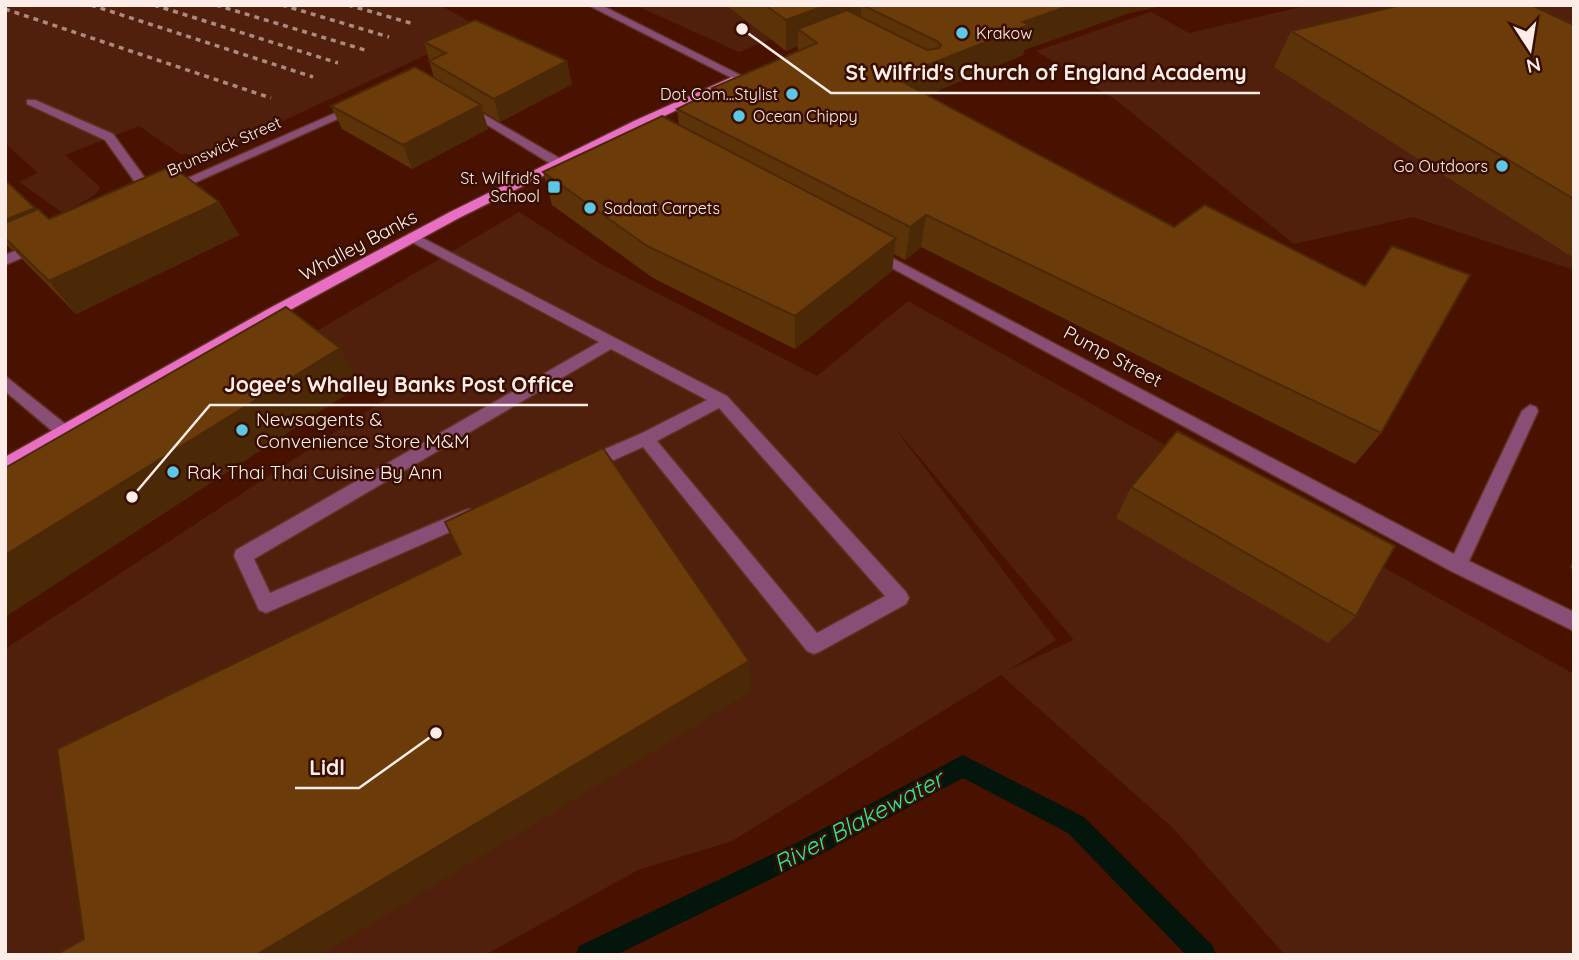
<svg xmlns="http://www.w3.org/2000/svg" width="1579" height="960" font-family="Quicksand,sans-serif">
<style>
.built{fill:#50200d;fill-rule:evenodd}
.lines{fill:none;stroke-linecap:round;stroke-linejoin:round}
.stream{fill:#04150c;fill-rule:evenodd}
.minor-casing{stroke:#623120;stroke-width:3}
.major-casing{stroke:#623120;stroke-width:3}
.minor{fill:#884e76;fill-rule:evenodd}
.major{fill:#e86fc4;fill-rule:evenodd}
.rail{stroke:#ab8a7f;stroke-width:3.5;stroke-dasharray:5 5;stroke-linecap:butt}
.wall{fill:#5c3308}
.shaded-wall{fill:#4b2906}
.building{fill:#6b3b09;stroke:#4b2906;stroke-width:2}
.poi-dot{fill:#5cc7e7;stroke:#380e01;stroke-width:2.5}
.labels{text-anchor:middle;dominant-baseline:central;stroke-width:5;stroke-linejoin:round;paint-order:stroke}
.far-poi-label{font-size:16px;fill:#fcede8;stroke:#380e01;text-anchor:start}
.far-street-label{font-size:16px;fill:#fcede8;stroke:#380e01}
.street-label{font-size:19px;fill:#fcede8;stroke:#380e01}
.poi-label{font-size:19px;fill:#fcede8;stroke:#380e01;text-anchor:start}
.near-water-label{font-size:24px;font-style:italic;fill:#23e89d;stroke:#380e01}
.leader{fill:none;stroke:#fcede8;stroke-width:2.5}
.callout-dot{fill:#fcede8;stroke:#380e01;stroke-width:2.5}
.callout-label{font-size:21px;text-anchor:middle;font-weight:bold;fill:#fcede8;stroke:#380e01;stroke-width:5;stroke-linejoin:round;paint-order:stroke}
</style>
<rect width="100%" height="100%" fill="#491200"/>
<path class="built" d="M5 5H440L483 29 208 155 180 154 139 126 65 155 100 187 95 195 63 213 19 182 38 173 5 143Z
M635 5H855L739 52Z
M1310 5H1574V270L1413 217 1294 244 1116 100 1036 51 1151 12 1189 33Z
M519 212 601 264 817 376 908 301 1574 674V955H1285L1173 828 1001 675 732 841 638 870 485 955H5V649L389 397 305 338ZM893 426 1073 639V640L1009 670 1056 640Z"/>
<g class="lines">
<path class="stream" d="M963 755 1084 817 1213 946 1216 955H1186L1068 833 963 778 814 858 616 955H576L579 946 798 842Z"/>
<g class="minor-casing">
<path id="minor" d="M588 5H601L744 77 734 79Z
M27 100H35L113 134 158 196 157 199H147L105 140 27 104Z
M358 103 362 104V108L174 192 169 193 163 189Z
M464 103 559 158 561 161 559 164H551L460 108V104Z
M413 233 727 396 906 592 909 598 906 604 821 651 814 654 807 651 643 447 594 469H582L579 464 582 459 640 434 707 400 611 349 254 559 270 593 463 511 469 509 475 511 478 516 475 521 273 610 266 613 259 610 234 556 236 550 599 342 408 240V234ZM719 408 885 596 817 633 657 441Z
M37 242 44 246 42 249 5 265V255Z
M871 247 1454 554 1522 411 1530 405 1536 407 1538 411 1469 561 1574 612V631L1451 571 866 254 864 251Z
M5 376 69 427 71 431 69 435H57L5 391Z"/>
</g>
<g class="major-casing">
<path id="major" d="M732 77 738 80 736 82 643 126 459 218 279 316 5 472V457L268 309 450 212 634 121Z"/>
</g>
<use href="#minor" class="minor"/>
<use href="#major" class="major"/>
<path class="rail" d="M91 5 313 77
M154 5 338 63
M216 5 365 50
M282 5 389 37
M348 5 414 24
M5 9 271 98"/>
</g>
<path class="wall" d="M726 5H1165L1129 13 1024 50 1023 55 926 95 1381 433 1355 464 921 247 905 260 894 254 892 271 795 349 653 278 552 205 543 172 679 125 677 109 712 92V88L798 51V46L786 51Z
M1574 25V258L1274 67 1291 31Z
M424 42 572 84 500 122 482 111 488 129 412 169 342 129 331 106 434 78Z
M5 180 36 210 49 219 219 202 239 235 76 314 23 260 13 249 12 250 5 243Z
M1131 487 1356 616 1328 643 1116 518Z
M1574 558V570L1570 568Z"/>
<path class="shaded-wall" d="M827 5H862L860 22 798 29V46L786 51V20Z
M1072 5H1165L1129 13 1024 50 1023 55 892 110 895 78 1023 22Z
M567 61 572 84 500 122 494 99Z
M481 105 488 129 412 169 403 145Z
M219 202 239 235 76 314 49 281Z
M35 208 54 232 5 238V220Z
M926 215 921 247 905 260 910 227Z
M896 238 892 271 795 349V316Z
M340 348 361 385 5 617V555Z
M749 661 752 691 320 955H256Z"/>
<path class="building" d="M765 5H827L786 20Z
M862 5H1072L1023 22 1029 25 895 78 1174 227 1205 205 1365 286 1392 246 1470 275 1381 433 926 215 910 227 677 109 716 90 712 88 817 43 798 29 847 10 927 50 939 48 941 45 937 41Z
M1401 5H1531L1574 25V199L1291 31Z
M475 20 567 61 494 99 429 61 446 53 424 42Z
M415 67 481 105 403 145 331 106Z
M662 116 896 238 795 316 647 246 543 172Z
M172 166 219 202 49 281 5 238V223L38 209 49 219Z
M5 180 35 208 5 220Z
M286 307 340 348 5 555V468Z
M1177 431 1395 546 1356 616 1131 487Z
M603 448 749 661 256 955H55L84 939 57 749 461 554 445 522Z"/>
<g class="poi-dot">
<circle cx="962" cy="33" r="7"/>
<circle cx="792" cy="94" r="7"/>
<circle cx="739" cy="116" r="7"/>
<circle cx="1502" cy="166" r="7"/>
<rect x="547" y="180" width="14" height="14" rx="3.5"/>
<circle cx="590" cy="208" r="7"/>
<circle cx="242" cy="430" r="7"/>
<circle cx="173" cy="472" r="7"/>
</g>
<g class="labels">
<g class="far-poi-label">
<text x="976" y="33">Krakow</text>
<text x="778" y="94" text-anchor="end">Dot Com...Stylist</text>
<text x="753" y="116">Ocean Chippy</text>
<text x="1488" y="166" text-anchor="end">Go Outdoors</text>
<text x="540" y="178" text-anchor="end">St. Wilfrid's<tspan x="540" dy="18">School</tspan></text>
<text x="604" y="208">Sadaat Carpets</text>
</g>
<g class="far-street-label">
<text transform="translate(224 146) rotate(-24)">Brunswick Street</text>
</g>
<g class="street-label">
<text transform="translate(358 245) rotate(-28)">Whalley Banks</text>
<text transform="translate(1113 356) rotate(28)">Pump Street</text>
</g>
<g class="poi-label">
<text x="256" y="419">Newsagents &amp;<tspan x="256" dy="22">Convenience Store M&amp;M</tspan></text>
<text x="187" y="472">Rak Thai Thai Cuisine By Ann</text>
</g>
<g class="near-water-label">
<text transform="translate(858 821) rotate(-28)">River Blakewater</text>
</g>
</g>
<path class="leader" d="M742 29L831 93H1260M132 497L210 405H588M436 733L359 788H295"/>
<g class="callout-dot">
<circle cx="742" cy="29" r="7"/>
<circle cx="132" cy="497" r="7"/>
<circle cx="436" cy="733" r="7"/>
</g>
<g class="callout-label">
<text x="1046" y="80">St Wilfrid's Church of England Academy</text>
<text x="399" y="392">Jogee's Whalley Banks Post Office</text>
<text x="327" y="775">Lidl</text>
</g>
<rect width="1579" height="960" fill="none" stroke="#fcede8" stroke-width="14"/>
<g transform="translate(1530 49) rotate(168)" stroke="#380e01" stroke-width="5" paint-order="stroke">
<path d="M0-5L12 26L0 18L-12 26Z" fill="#fcede8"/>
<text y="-10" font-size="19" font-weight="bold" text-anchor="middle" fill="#fcede8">N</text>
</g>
</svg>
